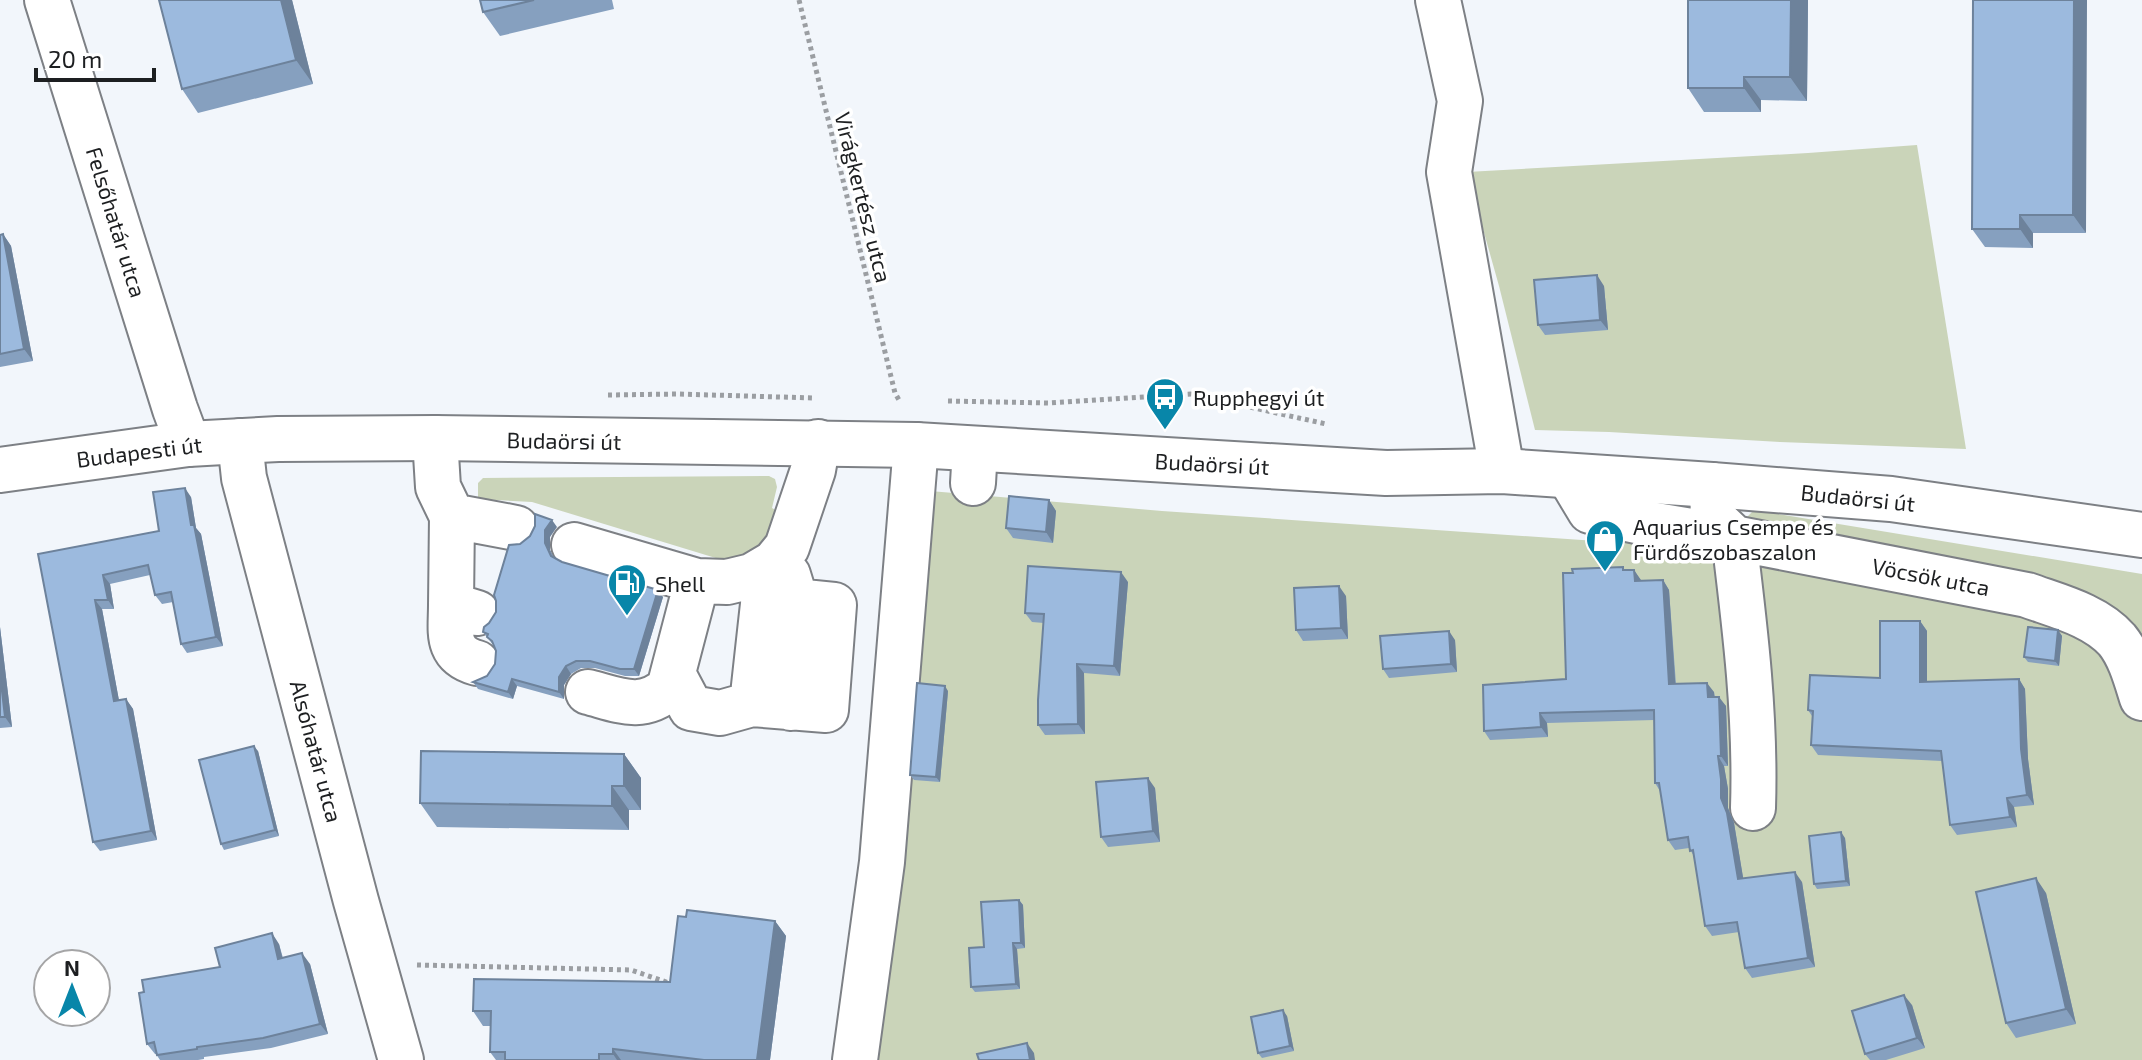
<svg xmlns="http://www.w3.org/2000/svg" width="2142" height="1060" font-family="'Exo 2',sans-serif">
<style>
.green{fill:#cad4b9}
.lines{fill:none;stroke-linecap:round;stroke-linejoin:round}
.minor-casing{stroke:#7d8085;stroke-width:48}
.major-casing{stroke:#7d8085;stroke-width:48}
.path{stroke:#9b9ea2;stroke-width:5;stroke-dasharray:4 4;stroke-linecap:butt}
.minor{stroke:#fff;stroke-width:44}
.major{stroke:#fff;stroke-width:44}
.wall{fill:#86a0bf}
.shaded-wall{fill:#6d829b}
.building{fill:#9cbade;stroke:#6d829b;stroke-width:2}
.labels{text-anchor:middle;dominant-baseline:central;stroke-width:7;stroke-linejoin:round;paint-order:stroke}
.street-label{font-size:22px;fill:#1d1f21;stroke:#fff}
.poi-label{font-size:22px;fill:#1d1f21;stroke:#fff;text-anchor:start}
</style>
<rect width="100%" height="100%" fill="#f2f6fb"/>
<path class="green" d="M1917 145 1966 449 1780 442 1609 432 1535 430 1499 286 1467 172 1808 153Z
M769 476 775 479 777 487 772 508 779 512C768 548 759 560 719 559L532 502 478 499V483L483 478Z
M930 491 1162 511 1727 550 1748 524 1747 517 1752 512 1760 511 2142 574V1060H845Z"/>
<g class="lines">
<g class="minor-casing">
<path id="minor" d="M47 0 175 409 188 444
M1438 0 1460 101 1449 172 1502 471
M435 438 438 487 452 516 516 528
M240 441 244 478 356 901 401 1060
M1569 476 1590 511 1655 525 1734 538C1745 628 1756 716 1753 808
M973 483 975 449
M1712 485 1713 518 1734 538 2027 595C2057 606 2095 615 2117 640 2130 656 2136 679 2142 698
M452 516 451 605 477 613
M574 545 697 581 727 582 752 576 774 563 787 547 813 470 818 442
M788 575 796 601 791 708
M451 605C451 632 445 654 477 663
M673 674 691 708 720 713 752 704 767 568
M588 692C619 700 642 712 669 688L697 581
M752 704 826 710 834 605 764 598
M855 1060 882 862 916 445"/>
</g>
<g class="major-casing">
<path id="major" d="M0 470 188 444 278 439 435 438 916 445 1386 473 1502 471 1712 485 1891 499 2142 535"/>
</g>
<path class="path" d="M799 0 895 393 899 400
M608 395 677 394 814 398
M948 401 1048 403 1191 394 1326 424
M417 965 631 970 672 984"/>
<use href="#minor" class="minor"/>
<use href="#major" class="major"/>
</g>
<path class="wall" d="M292 0 313 84 198 113 182 89Z
M480 0H612L614 9 500 36 483 12Z
M1808 0 1807 101 1761 100V112H1704L1688 88Z
M1973 0 2086 233H2033V248L1985 247 1972 229Z
M0 234V235L3 234 11 246 33 361 0 367Z
M1604 286 1608 330 1545 335 1538 325Z
M191 497 196 528 201 534 223 646 187 653 181 644 173 602 162 604 155 595 150 575 110 584 114 609H102L119 701 126 699 133 709 157 840 100 851 93 842 38 554 159 531Z
M1049 500 1056 511 1053 543 1013 538 1006 528Z
M557 527 550 537V550L553 556 562 562 663 597 639 676H625L595 668H581L571 674 564 685V699L517 686 513 699 478 689 473 682 487 676 495 664 496 651 494 646 483 632Z
M1625 570H1634L1641 581 1663 580 1669 590 1676 684 1714 692 1715 697 1726 706 1728 766H1724L1728 789V808L1734 823 1743 878 1802 882 1815 967 1752 978 1745 968 1739 932 1712 936 1705 926 1694 856 1689 848 1675 850 1668 840 1660 791 1655 783 1654 720 1547 723 1548 737 1490 740 1484 731 1566 679Z
M1128 582 1120 676 1084 673 1085 734 1045 735 1038 725 1044 623 1032 622 1025 613Z
M1346 596 1348 639 1303 641 1296 630Z
M1920 621 1927 631V682L2019 679 2025 689 2028 759 2034 805 2014 807 2017 827 1957 835 1950 825 1942 761 1818 755 1811 745 1812 716 1808 710 1880 678Z
M0 627 12 727 0 728Z
M2058 630 2062 636 2059 666 2028 662 2024 657Z
M1455 640 1457 672 1389 678 1383 669Z
M948 691 940 782 914 780 910 775Z
M258 751 279 836 224 850 221 844Z
M624 754 641 778V810H629V830L437 827 420 803Z
M1155 788 1160 842 1108 847 1101 837Z
M1845 838 1850 886 1817 889 1814 884Z
M2046 893 2076 1024 2016 1038 2006 1023Z
M1019 900 1023 905 1025 948 1017 949 1020 989 975 992 971 987 984 947Z
M686 917 775 921 786 936 770 1060H496L490 1052 491 1026H483L473 1011 670 982Z
M279 944 283 958 310 964 328 1034 271 1048 204 1057V1059L198 1060H160L156 1054H155L147 1044 220 967Z
M1912 1005 1925 1048 1886 1060H1870L1865 1054Z
M1287 1016 1294 1051 1262 1058 1258 1053Z"/>
<path class="shaded-wall" d="M281 0H292L313 84 296 60Z
M1791 0H1808L1807 101 1790 77Z
M2074 0H2087L2086 233 2073 215Z
M1744 77 1761 100V112L1744 88Z
M2020 215 2033 233V248L2020 229Z
M3 234 11 246 33 361 24 349Z
M1597 275 1604 286 1608 330 1600 320Z
M185 488 191 497 196 528 201 534 223 646 216 637 191 525Z
M1049 500 1056 511 1053 543 1046 532Z
M552 520 557 527 550 537V550L557 563 545 543V530Z
M1634 570 1641 580V591L1635 581Z
M1121 572 1128 582 1120 676 1114 666Z
M103 575 110 584 114 609 108 600Z
M1663 580 1669 590 1676 694 1669 684Z
M1339 586 1346 596 1348 639 1341 628Z
M658 590 663 597 639 676 634 669Z
M95 600 102 609 121 711 114 701Z
M1920 621 1927 631V692L1920 682Z
M0 627 12 727 5 717 0 674Z
M2058 630 2062 636 2059 666 2055 661Z
M1449 631 1455 640 1457 672 1451 664Z
M1077 664 1084 673 1085 734 1078 724Z
M566 666 571 674 564 685V699L559 692V677Z
M512 679 517 686 513 699 508 692Z
M2019 679 2025 689 2028 759 2034 805 2027 795 2021 749Z
M1707 683 1714 692 1715 707 1708 697Z
M945 686 948 691 940 782 936 777Z
M1719 697 1726 706 1728 766 1721 756Z
M126 699 133 709 157 840 151 831Z
M1540 713 1547 723 1548 737 1541 727Z
M254 746 258 751 279 836 275 830Z
M624 754 641 778V810L624 786Z
M1718 756 1724 766 1728 789V808L1734 823 1745 889 1738 879 1721 798Z
M1148 778 1155 788 1160 842 1153 831Z
M612 786 629 810V830L612 806Z
M2007 798 2014 807 2017 827 2010 817Z
M1841 832 1845 838 1850 886 1846 881Z
M1795 872 1802 882 1815 967 1808 958Z
M2036 878 2046 893 2076 1024 2066 1009Z
M1019 900 1023 905 1025 948 1021 943Z
M775 921 786 936 770 1060H757Z
M272 933 279 944 285 969 278 959Z
M1013 943 1017 949 1020 989 1016 984Z
M302 953 310 964 328 1034 320 1024Z
M1904 995 1912 1005 1925 1048 1917 1038Z
M1283 1010 1287 1016 1294 1051 1290 1046Z
M1027 1043 1034 1053 1035 1060H1030Z
M613 1049 621 1060H617L613 1054Z"/>
<path class="building" d="M159 0H281L296 60 182 89Z
M480 0H534L483 12Z
M1688 0H1791L1790 77H1744V88H1688Z
M1973 0H2074L2073 215H2020V229H1972Z
M3 234 24 349 0 354V235Z
M1597 275 1600 320 1538 325 1534 280Z
M185 488 191 525H194L216 637 181 644 171 592 155 595 148 565 103 575 108 600H95L114 701 126 699 151 831 93 842 38 554 159 531 153 492Z
M1009 496 1049 500 1046 532 1006 528Z
M535 514 552 520 545 530V543L551 556 562 562 658 590 634 669H620L590 661H576L566 666 559 677V692L512 679 508 692 473 682 487 676 495 664 496 651 492 641 487 637 488 634 483 632 484 627 489 623 496 612V601L494 595 509 545 520 544 530 536 535 526Z
M1028 566 1121 572 1114 666 1077 664 1078 724 1038 725V700L1044 614 1025 613Z
M1623 567V570H1634L1635 581 1663 580 1669 684 1707 683 1708 697H1719L1721 756H1718L1721 779V798L1727 813 1738 879 1795 872 1808 958 1745 968 1737 922 1705 926 1693 850 1690 851 1688 837 1668 840 1659 783H1655L1654 710 1540 713 1541 727 1484 731 1483 685 1566 679 1563 573H1573L1572 569Z
M1339 586 1341 628 1296 630 1294 588Z
M1880 621H1920V682L2019 679 2021 749 2027 795 2007 798 2010 817 1950 825 1941 751 1811 745 1813 711 1808 710 1810 675 1880 678Z
M2028 627 2058 630 2055 661 2024 657Z
M1449 631 1451 664 1383 669 1380 636Z
M0 674 5 717H0Z
M917 683 945 686 936 777 910 775Z
M254 746 275 830 221 844 199 760Z
M421 751 624 754V786H612V806L420 803Z
M1148 778 1153 831 1101 837 1096 782Z
M1841 832 1846 881 1814 884 1809 836Z
M2036 878 2066 1009 2006 1023 1976 892Z
M1019 900 1021 943H1013L1016 984 971 987 969 948 984 947 981 902Z
M687 910 775 921 757 1060H704L613 1049V1054H599V1060H505V1052H490L491 1011H473L474 979 670 982 678 916 686 917Z
M272 933 278 959 302 953 320 1024 263 1038 197 1047V1049L157 1055 154 1042 147 1044 139 993 144 992 142 980 220 967 215 948Z
M1904 995 1917 1038 1865 1054 1852 1011Z
M1283 1010 1290 1046 1258 1053 1251 1017Z
M1027 1043 1030 1060H979L977 1054Z"/>
<defs>
<g id="bus-pin" transform="scale(2)"><path d="M0 17L-7.5 6A9.5 9.5 0 1 1 7.5 6Z" fill="#0886a9" stroke="#fff"/><path d="M-5-6H5V4H4V6H2V4H-2V6H-4V4H-5ZM-3.5-4V0h7V-4ZM-3.5 1.2v1.5H-2V1.2ZM2 1.2v1.5H3.5V1.2Z" fill="#fff"/></g>
<g id="shop-pin" transform="scale(2)"><path d="M0 17L-7.5 6A9.5 9.5 0 1 1 7.5 6Z" fill="#0886a9" stroke="#fff"/><path d="M-5-2.5h2.3a2.7 3.5 0 0 1 5.4 0H5L5.5 6h-11ZM-1.5-2.5h3a1.5 2.3 0 0 0-3 0Z" fill="#fff"/></g>
<g id="fuel-pin" transform="scale(2)"><path d="M0 17L-7.5 6A9.5 9.5 0 1 1 7.5 6Z" fill="#0886a9" stroke="#fff"/><path d="M-5.5-6h7V0h2V4h1.3V-2.5L3-4.5l.8-.8L6-3V5H2.5V1h-1V6h-7ZM-4.2-4.7v3.2H.2V-4.7Z" fill="#fff"/></g>
</defs>
<g fill-rule="evenodd">
<use href="#bus-pin" x="1165" y="397"/>
<use href="#shop-pin" x="1605" y="539"/>
<use href="#fuel-pin" x="627" y="583"/>
</g>
<g class="labels">
<g class="street-label">
<text transform="translate(864 197) rotate(76)">Virágkertész utca</text>
<text transform="translate(117 222) rotate(73)">Felsőhatár utca</text>
<text transform="translate(564 440) rotate(1)">Budaörsi út</text>
<text transform="translate(139 451) rotate(-7)">Budapesti út</text>
<text transform="translate(1212 463) rotate(3)">Budaörsi út</text>
<text transform="translate(1858 497) rotate(6)">Budaörsi út</text>
<text transform="translate(1931 576) rotate(11)">Vöcsök utca</text>
<text transform="translate(317 751) rotate(75)">Alsóhatár utca</text>
</g>
<g class="poi-label">
<text x="1193" y="397">Rupphegyi út</text>
<text x="1633" y="526">Aquarius Csempe és<tspan x="1633" dy="25">Fürdőszobaszalon</tspan></text>
<text x="655" y="583">Shell</text>
</g>
</g>
<g transform="translate(72 988)"><circle r="38" fill="#ffffff" stroke="#a5a5a6" stroke-width="2"/>
<path d="M0-6L14 30L0 20L-14 30Z" fill="#0886a9"/>
<text y="-12" font-size="22" font-weight="bold" text-anchor="middle" fill="#1d1f21">N</text>
</g>
<path d="M36 68v12h118v-12" fill="none" stroke="#1d1f21" stroke-width="4"/>
<text x="48" y="68" font-size="24" fill="#1d1f21" stroke="#ffffff" stroke-width="6" paint-order="stroke">20 m</text>
</svg>
